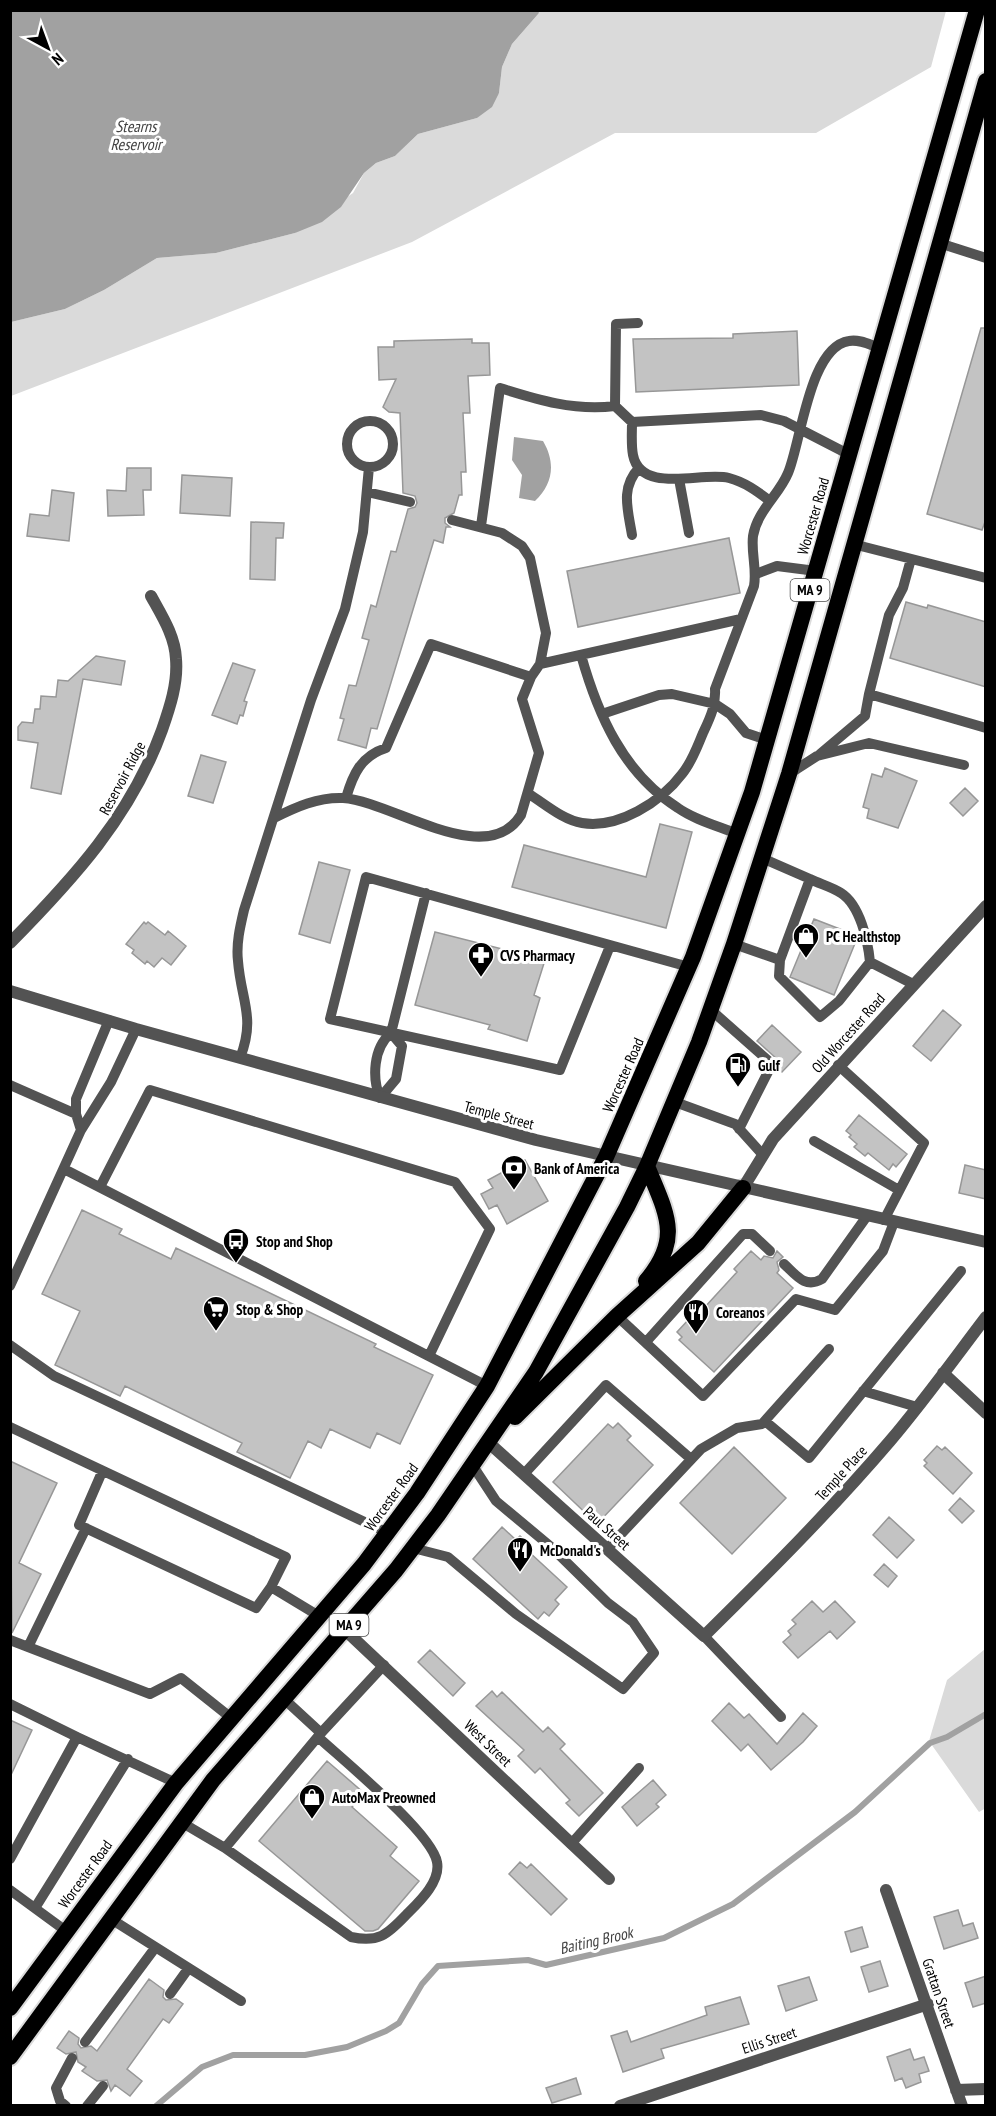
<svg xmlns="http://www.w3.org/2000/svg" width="996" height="2116" font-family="'PT Sans Narrow',sans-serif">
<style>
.green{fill:#dadada}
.water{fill:#a1a1a1}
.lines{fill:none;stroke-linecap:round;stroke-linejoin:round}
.stream{stroke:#a1a1a1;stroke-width:6}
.building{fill:#c3c3c3;stroke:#979797;stroke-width:1.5}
.trunk-casing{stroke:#dbdbdb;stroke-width:20}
.service{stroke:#535353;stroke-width:10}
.minor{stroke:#535353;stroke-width:12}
.tertiary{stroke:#535353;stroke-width:12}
.trunk{stroke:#000;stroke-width:16}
.labels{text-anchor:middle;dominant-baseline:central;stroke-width:6;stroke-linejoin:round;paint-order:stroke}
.shield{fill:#fff;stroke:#4c4c4c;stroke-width:1.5}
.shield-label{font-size:14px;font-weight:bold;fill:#000}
.street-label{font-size:15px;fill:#000;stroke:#fff}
.poi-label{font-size:15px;font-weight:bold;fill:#000;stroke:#fff;text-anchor:start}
.water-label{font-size:16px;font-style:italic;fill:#424242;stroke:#fff}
</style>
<rect width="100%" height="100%" fill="#fff"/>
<path class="green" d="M538 11H946L931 67 816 133H615L412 242 11 396V322L65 309 104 290 157 258 216 253 295 233 353 193 364 173 376 163 395 156 418 134 477 118 499 93 502 67 512 44 539 13Z
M985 1649 986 1808 979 1812 929 1741 947 1680Z"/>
<path class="water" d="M11 10H538L539 13 512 44 502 67 499 93 492 107 477 118 418 134 395 156 376 163 364 173 341 207 322 222 295 233 216 253 157 258 104 290 65 309 11 322Z
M514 437 543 441C556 463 553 484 535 501L519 498 522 475 512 460Z"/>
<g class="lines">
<path class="stream" d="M156 2106 202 2067 233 2055H305L347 2047 386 2031 399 2023 422 1984 438 1966 528 1960 546 1965 664 1938 733 1904 855 1812 930 1743 947 1737 986 1714"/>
</g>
<path class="building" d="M981 328H986V519L982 530 927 514Z
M797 331 799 385 636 392 633 339 733 338V334Z
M472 339V343H489L490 375 468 376 470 413H463L466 472H461L462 495H459L454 513 445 518V523L450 527H446L443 543 434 540 377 729 371 728 366 748 338 740 344 719 340 718 349 685 356 686 369 640 362 638 371 605 376 607 391 551 396 552 408 509 415 507 417 503 415 496 403 493 400 413 389 412 383 407 396 379 379 380 378 347H394V341Z
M127 468H151V490H143L144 515 108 516 107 490 126 491Z
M182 475 232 478 230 516 180 513Z
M52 490 74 493 69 541 27 536 30 514 49 516Z
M251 522 284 523 283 538H276L275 580 250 579Z
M729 538 740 593 578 627 567 571Z
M906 602 927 608 928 605 986 622V687L890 658Z
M96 656 125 661 121 685 83 679 61 794 31 788 38 743 18 740V727L22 722 33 723 35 709H40L41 696 56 697 58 680 68 681Z
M233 663 255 670 244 701 247 702 243 716 240 715 237 724 212 715Z
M201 755 226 762 213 803 188 796Z
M885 768 917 781 898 828 867 818 869 809 863 807 872 774 882 777Z
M965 788 978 801 963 816 950 803Z
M660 824 692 832 666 928 512 887 524 845 646 877Z
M319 862 350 870 330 943 299 934Z
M814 919 858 936 834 995 790 977Z
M144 922 146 924 148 922 165 935 168 931 186 946 171 965 162 958 154 967 147 961 145 964 132 953 134 950 126 944Z
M435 932 545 960 534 995 540 998 527 1041 488 1029 490 1025 415 1005Z
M943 1010 961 1025 931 1061 913 1046Z
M772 1025 801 1052 782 1072 778 1068 777 1059 757 1041Z
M859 1115 907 1154 896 1167 893 1164 889 1170 868 1153 865 1156 854 1147 857 1144 849 1137 851 1135 846 1131Z
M525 1160 548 1201 507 1224 497 1205 489 1209 481 1194 493 1188 488 1180Z
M965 1165 986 1170V1199L959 1193Z
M82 1210 122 1229 119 1234 171 1259 176 1248 376 1344 374 1347 433 1375 400 1444 377 1433 370 1448 330 1429 321 1448 308 1441 290 1478 237 1452 242 1443 125 1386 120 1396 55 1365 80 1311 42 1294Z
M751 1251 761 1260 764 1256 773 1258 777 1251 783 1257 777 1262 779 1270 777 1273 793 1288 714 1372 679 1340 682 1337 677 1332 690 1318 693 1320 737 1272 734 1269Z
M618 1423 631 1436 627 1440 653 1465 597 1524 553 1482 608 1424 613 1428Z
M937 1446 942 1450 945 1447 972 1473 953 1494 924 1466 927 1463 924 1460Z
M734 1447 786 1498 732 1554 680 1503Z
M10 1461 57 1483 19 1563 41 1574 12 1633Z
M960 1498 974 1511 962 1523 949 1510Z
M889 1517 914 1540 897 1558 873 1535Z
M502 1527 516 1540 520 1536 532 1547 528 1551 567 1587 555 1600 559 1604 549 1616 544 1612 538 1619 473 1559Z
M884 1564 897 1576 888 1587 874 1575Z
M812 1601 823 1612 835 1601 855 1622 837 1639 830 1631 798 1658 783 1642 791 1635 788 1631 796 1624 792 1620Z
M430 1650 465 1683 453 1696 418 1662Z
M492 1691 497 1697 502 1692 543 1732 548 1727 565 1744 560 1749 603 1793 579 1816 566 1803 570 1800 540 1768 535 1773 518 1756 524 1750 476 1706Z
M729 1703 744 1718 749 1714 777 1744 803 1713 817 1726 803 1742 771 1770 748 1744 741 1751 712 1721Z
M10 1720 32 1730 10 1777Z
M327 1761 364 1793 352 1807 397 1847 390 1856 419 1881 378 1929 373 1931H365L259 1841Z
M653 1780 666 1795 656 1804 659 1807 637 1826 622 1807Z
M520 1862 527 1868 531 1864 567 1899 551 1915 509 1874Z
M958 1910 963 1926 973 1923 978 1938 944 1949 934 1917Z
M862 1927 868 1947 851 1952 845 1932Z
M880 1961 888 1986 869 1992 861 1967Z
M986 1976V2003L973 2007 965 1983Z
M809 1977 817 2000 786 2011 778 1986Z
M149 1979 164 1990 163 1997 166 2000 176 1999 183 2004 169 2023 163 2019 127 2069 142 2081 130 2096 115 2085 111 2091 107 2080 97 2081 82 2071 86 2067 78 2062 76 2052 66 2054 57 2048 69 2031 79 2038 78 2044 81 2048 91 2046 97 2051Z
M740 1997 749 2024 661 2049 664 2058 623 2072 611 2036 627 2031 631 2042 707 2015 705 2007Z
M910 2049 914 2060 924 2057 929 2071 919 2074 921 2082 906 2088 902 2078 895 2081 887 2057Z
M576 2078 581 2094 552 2103 546 2088Z"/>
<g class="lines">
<g class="trunk-casing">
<path id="trunk" d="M646 1281C683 1238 666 1213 647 1166
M515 1417 617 1316 698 1243 743 1188
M10 2008 176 1783 364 1564 417 1493 487 1386 606 1157 693 957 752 792 977 10
M10 2057 213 1780 396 1570 438 1515 536 1372 627 1207 647 1166 699 1042 734 944 789 774 986 81"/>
</g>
<path class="service" d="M939 243 986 258
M638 323 616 324 615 406 632 422 761 415 784 421 850 455
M347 444a23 23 0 1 1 46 0a23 23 0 1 1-46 0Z
M632 422C632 433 631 445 633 455 641 495 703 471 729 478 745 482 758 492 770 501
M679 479 689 533
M367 492 410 502
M481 526 500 388C538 400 574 411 615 406
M632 535C628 510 620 488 639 468
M853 544 986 578
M911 559 903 588 889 615 869 694 986 728
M756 574 777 566 816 571
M581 655C598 715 623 773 678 808 695 820 718 826 738 834
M540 664 741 619
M602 714 659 695 672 694 715 704 730 714 746 733 767 740
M820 754 865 716 869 694
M789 774 817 756 869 743 964 765
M529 794C545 804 563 820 582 823 618 829 661 802 682 774 692 762 697 747 703 733 710 718 716 706 715 689L754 586C757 569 751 553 753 536 757 511 779 495 788 473 801 443 809 347 849 341 860 339 870 345 880 348
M346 798C353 774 361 756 386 748L431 644 531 677
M274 818C296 807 318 797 343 798 392 801 486 871 521 815L539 753 522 699 531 677 540 664 546 633 530 558 522 546 502 533 452 520
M810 879C820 884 832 887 841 893 860 905 868 941 870 962
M734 944 780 960 810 879 762 858
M610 946 560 1070 330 1019 366 877 689 967
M780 960 779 976 820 1017 839 1001 870 962 913 984
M711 1010 772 1064 739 1129
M391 1033 402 1046 396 1079 380 1098C372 1078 373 1048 391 1033L426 893
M240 1058C256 1017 241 1001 238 961 236 944 240 927 244 910L311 700 345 609 363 532 369 467
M838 1065 924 1143 884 1220
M10 1085 76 1114
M675 1102 735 1124 762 1154
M81 1130 76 1114V1099L109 1020
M814 1141 899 1190
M64 1169 487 1386
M100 1187 150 1090 455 1182 490 1229 429 1356
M784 1264C796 1275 805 1289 822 1279L867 1216
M10 1286 81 1130 111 1082 136 1029
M617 1316 703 1396 796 1299 835 1310 883 1251 894 1222
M646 1342 743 1234H752L770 1251
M10 1345 54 1376 388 1533
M863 1391 917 1407
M765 1421 809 1458 961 1271
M10 1427 286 1557 271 1587 319 1616
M102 1472 79 1525 256 1608 271 1587
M524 1474 606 1385 691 1459
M413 1548 448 1557 516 1614 623 1689 654 1653 633 1622 608 1603 550 1546 496 1501 473 1466
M607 1549 701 1449 737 1428 762 1424 829 1349
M704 1636 781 1717
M10 1640 150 1694 181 1678 230 1717
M28 1647 86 1528
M283 1698 321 1733 384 1665
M10 1704 77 1737
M181 1822 225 1848 321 1733
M571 1844 639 1768
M225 1848 351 1937C378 1943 387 1935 406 1915 418 1903 441 1882 437 1862 432 1833 343 1760 318 1737
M10 1859 77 1737 176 1783
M10 1890 66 1931
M35 1908 128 1759
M111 1919 241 2001
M170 1994 188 1969
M85 2042 155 1948
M66 2106 60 2101 56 2088 72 2058
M87 2106 103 2086"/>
<path class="minor" d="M10 943C73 879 131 816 162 730 170 707 178 683 176 659 175 636 162 616 151 596
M743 1188 773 1139 986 906
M943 1373 986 1413
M489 1443 704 1636C768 1573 832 1509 890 1441 924 1401 954 1359 986 1317
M345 1630 609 1879
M886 1890 962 2106
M956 2090 986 2089
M620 2106 928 2004"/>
<path class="tertiary" d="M10 991 136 1029 536 1140 986 1242"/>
<use href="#trunk" class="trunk"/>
</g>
<defs>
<g id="shop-pin" transform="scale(1.35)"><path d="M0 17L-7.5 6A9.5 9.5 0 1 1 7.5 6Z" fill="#000" stroke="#fff"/><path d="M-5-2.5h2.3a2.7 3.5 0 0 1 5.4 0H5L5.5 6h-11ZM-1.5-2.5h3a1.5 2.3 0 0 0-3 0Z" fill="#fff"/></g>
<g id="pharmacy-pin" transform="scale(1.35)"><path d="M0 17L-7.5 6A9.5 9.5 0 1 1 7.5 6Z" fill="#000" stroke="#fff"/><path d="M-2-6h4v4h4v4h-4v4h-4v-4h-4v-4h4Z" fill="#fff"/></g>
<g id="fuel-pin" transform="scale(1.35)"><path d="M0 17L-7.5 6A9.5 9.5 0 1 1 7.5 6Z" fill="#000" stroke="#fff"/><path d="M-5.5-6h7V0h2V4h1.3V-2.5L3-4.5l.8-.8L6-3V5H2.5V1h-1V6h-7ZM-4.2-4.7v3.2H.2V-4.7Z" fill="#fff"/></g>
<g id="bank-pin" transform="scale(1.35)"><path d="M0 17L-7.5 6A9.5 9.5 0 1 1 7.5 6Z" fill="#000" stroke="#fff"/><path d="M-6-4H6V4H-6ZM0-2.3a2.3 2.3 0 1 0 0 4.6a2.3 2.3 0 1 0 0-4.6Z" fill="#fff"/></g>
<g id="bus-pin" transform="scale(1.35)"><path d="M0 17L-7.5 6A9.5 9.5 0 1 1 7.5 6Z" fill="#000" stroke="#fff"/><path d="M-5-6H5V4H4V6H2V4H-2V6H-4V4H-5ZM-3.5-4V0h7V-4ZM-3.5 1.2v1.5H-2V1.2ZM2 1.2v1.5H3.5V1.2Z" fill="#fff"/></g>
<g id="supermarket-pin" transform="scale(1.35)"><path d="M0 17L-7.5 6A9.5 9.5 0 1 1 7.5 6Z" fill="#000" stroke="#fff"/><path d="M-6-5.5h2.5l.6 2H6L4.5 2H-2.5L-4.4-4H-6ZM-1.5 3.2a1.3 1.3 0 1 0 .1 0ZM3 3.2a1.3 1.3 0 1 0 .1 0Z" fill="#fff"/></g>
<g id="restaurant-pin" transform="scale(1.35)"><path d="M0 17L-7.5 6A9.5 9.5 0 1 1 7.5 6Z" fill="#000" stroke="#fff"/><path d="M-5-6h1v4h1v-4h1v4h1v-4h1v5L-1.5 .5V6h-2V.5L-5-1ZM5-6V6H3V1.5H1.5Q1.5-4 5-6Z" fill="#fff"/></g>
</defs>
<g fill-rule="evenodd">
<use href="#shop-pin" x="806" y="936"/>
<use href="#pharmacy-pin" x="481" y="955"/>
<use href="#fuel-pin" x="738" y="1065"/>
<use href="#bank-pin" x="514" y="1168"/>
<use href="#bus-pin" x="236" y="1241"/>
<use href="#supermarket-pin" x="216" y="1309"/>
<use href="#restaurant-pin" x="696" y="1312"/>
<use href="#restaurant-pin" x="520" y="1550"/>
<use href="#shop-pin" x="312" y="1797"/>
</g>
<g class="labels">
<g class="shield">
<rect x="790.5" y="579" width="39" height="22" rx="4.5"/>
<rect x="329.5" y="1614" width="39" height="22" rx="4.5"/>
</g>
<g class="shield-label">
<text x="810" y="590">MA 9</text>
<text x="349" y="1625">MA 9</text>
</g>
<g class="street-label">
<text transform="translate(813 516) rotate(-74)">Worcester Road</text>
<text transform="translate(122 778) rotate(-62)">Reservoir Ridge</text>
<text transform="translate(848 1033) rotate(-48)">Old Worcester Road</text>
<text transform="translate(623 1075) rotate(-66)">Worcester Road</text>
<text transform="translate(499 1115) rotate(15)">Temple Street</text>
<text transform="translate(841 1473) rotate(-48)">Temple Place</text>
<text transform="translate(391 1497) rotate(-54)">Worcester Road</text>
<text transform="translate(607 1528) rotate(42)">Paul Street</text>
<text transform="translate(488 1743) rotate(44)">West Street</text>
<text transform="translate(85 1874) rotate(-54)">Worcester Road</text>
<text transform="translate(939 1993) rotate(71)">Grattan Street</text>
<text transform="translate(769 2040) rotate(-18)">Ellis Street</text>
</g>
<g class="poi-label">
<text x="826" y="936">PC Healthstop</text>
<text x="500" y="955">CVS Pharmacy</text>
<text x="758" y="1065">Gulf</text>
<text x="534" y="1168">Bank of America</text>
<text x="256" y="1241">Stop and Shop</text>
<text x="236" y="1309">Stop &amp; Shop</text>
<text x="716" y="1312">Coreanos</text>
<text x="540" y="1550">McDonald's</text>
<text x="332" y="1797">AutoMax Preowned</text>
</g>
<g class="water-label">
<text x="136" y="126">Stearns<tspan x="136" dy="18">Reservoir</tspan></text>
<text transform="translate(596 1940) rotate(-13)">Baiting Brook</text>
</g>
</g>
<rect width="996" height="2116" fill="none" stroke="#000000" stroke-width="24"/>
<g transform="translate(48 48) rotate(139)" stroke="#ffffff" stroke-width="4.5" paint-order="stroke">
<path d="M0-4.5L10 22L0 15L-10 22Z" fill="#000000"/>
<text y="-9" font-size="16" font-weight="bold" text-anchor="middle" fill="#000000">N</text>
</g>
</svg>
